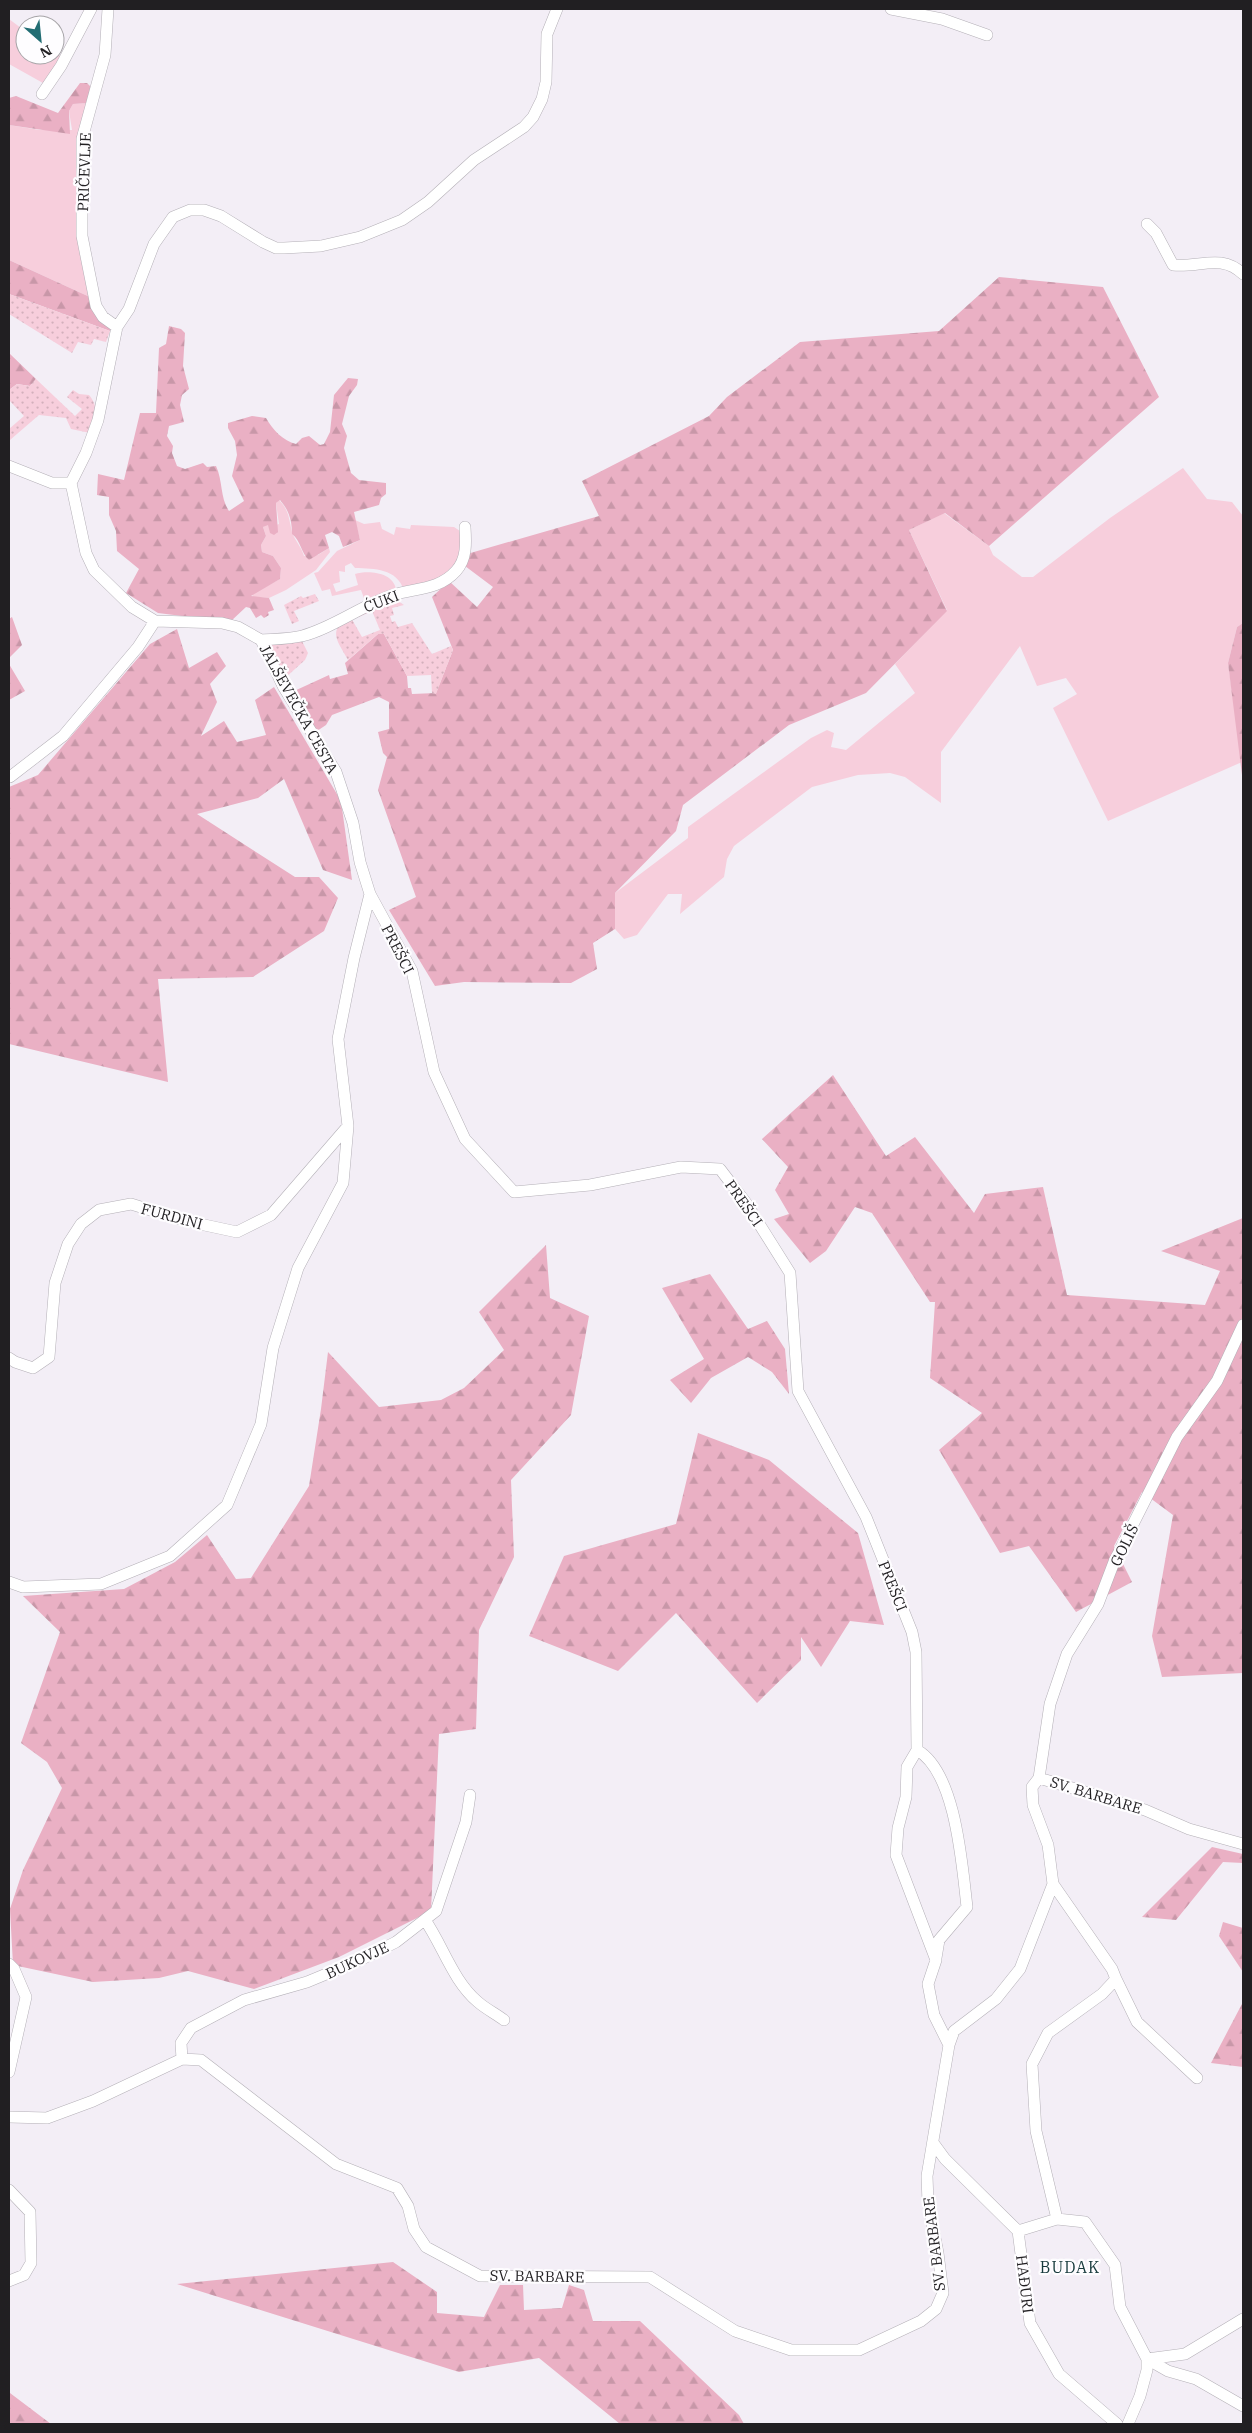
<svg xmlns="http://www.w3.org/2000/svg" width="1252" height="2433" font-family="'IBM Plex Serif',serif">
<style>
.grass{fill:#f7cedc}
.forest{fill:url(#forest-firs)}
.park{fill:url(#park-dots)}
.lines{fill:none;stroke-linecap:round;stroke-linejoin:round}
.minor-casing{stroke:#b4b0b7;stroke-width:12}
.minor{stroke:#fff;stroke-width:11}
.labels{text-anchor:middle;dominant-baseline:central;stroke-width:4.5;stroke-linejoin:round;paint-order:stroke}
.street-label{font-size:15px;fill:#211f22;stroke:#fefdff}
.neighbourhood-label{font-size:16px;letter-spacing:1px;fill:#16393c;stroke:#fefdff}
</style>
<defs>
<pattern id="forest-firs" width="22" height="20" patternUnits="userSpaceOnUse" patternTransform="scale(1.25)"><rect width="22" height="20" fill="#eab0c4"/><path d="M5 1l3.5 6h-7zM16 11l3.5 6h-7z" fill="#c897a8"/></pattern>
<pattern id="park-dots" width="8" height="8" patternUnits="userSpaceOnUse" patternTransform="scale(1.25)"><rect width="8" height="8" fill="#f7cedc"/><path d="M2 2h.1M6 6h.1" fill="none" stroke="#d3b0bc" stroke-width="1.8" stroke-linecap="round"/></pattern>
</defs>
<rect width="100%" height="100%" fill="#f3eef6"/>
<path class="grass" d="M9 19 25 31V55H55V52L62 57 43 83 9 64Z
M88 103 79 135 92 298 9 260V125L40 130H72L69 111 73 104Z
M1183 468 1207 499 1232 502 1243 516V623L1237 627 1228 663 1242 762 1108 821 1053 708 1077 694 1066 678 1037 686 1020 646 941 752V803L905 777 890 773 858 775 812 787 734 846 727 859 724 877 680 914 682 894H668L637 935 624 939 615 929V893L688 838V827L811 738 827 730 834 733 831 747 846 750 915 693 895 664 947 610 909 530 944 513 989 546 993 555 1022 577H1033L1110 518Z
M279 500C289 510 289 519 292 532 293 537 302 548 304 556L318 555 329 548 330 552 316 570 286 590 269 598 253 597 252 594 280 579 281 568 273 556 262 552 261 545 266 536 263 527 268 524 270 527 279 524 276 503Z
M355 520 364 524 380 522 382 529 394 535 396 527 410 529 411 525 454 527 463 533 461 558 442 579 404 590C396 568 375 569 355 568L351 563 345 566V572L339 571 340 582 333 584 336 592 358 585 355 574C368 570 393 572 396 589L366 604 361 590 332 596 330 589 322 591 314 573 318 572 337 551 360 540Z"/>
<path class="forest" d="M80 83H87L92 88 88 103 73 104 69 111 70 134 9 125V98L16 96 58 113Z
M9 260 92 298 112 327 110 331 9 294Z
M999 277 1103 287 1159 397 989 546 945 513 909 530 947 611 866 693 789 725 683 805 676 831 615 893V929L593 943 597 969 571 983 464 982 435 986 389 910 416 897 378 790 387 757 383 753 378 732 389 729V702L379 697 332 715 326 725 317 731 292 692 329 675 330 679 348 674 345 663 378 634H384L407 676 408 688H411L412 694 436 693 453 650 432 597 449 581 477 607 493 587 465 566 467 554 599 516 582 481 709 416 727 397 800 342 939 331Z
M169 326 181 329 185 333 183 366 189 389 182 395 180 405 184 422 169 426 167 436 173 446 172 453 177 466 185 469 203 463 207 467 216 466C223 481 220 498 229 511L244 501 232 476 237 455 235 441 228 428V423L252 416 266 418C273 430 283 441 296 444L302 438 309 436 320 445 324 444 330 432 334 395 348 378 358 379 357 385 349 396 342 424 347 436 344 448 351 473 359 480 386 483V494L381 498 379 505 354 512 360 540 343 547 339 536 332 532 325 535 329 548 309 560C301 553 301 541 292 534 292 521 289 510 280 500L276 503 278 532 274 535 270 533 268 525 263 527 266 536 261 545 262 552 273 556 281 568 280 579 251 596 269 598 274 610 268 612 269 615 264 618 261 615 256 618 250 608 246 607 230 622 158 613 126 593 139 569 117 551 116 531 109 515V497L97 495 98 474 124 480 140 413H156L159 348 166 344Z
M9 353 36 379 30 386 17 384 9 390Z
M12 617 22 645 9 658V619Z
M1243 623V783L1228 663 1237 627Z
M177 629 189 668 217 652 226 666 210 684 217 702 201 736 224 721 237 742 266 735 255 700 274 687 341 801 352 880 323 870 284 779 258 798 197 814 295 877H319L338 898 324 931 253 977 158 979 168 1082 9 1044V787L38 775 150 644Z
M9 664 25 691 9 700Z
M833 1075 886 1156 915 1137 974 1213 985 1194 1043 1187 1067 1295 1205 1305 1220 1271 1161 1251 1243 1218V1673L1162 1677 1152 1636 1173 1515 1142 1492 1114 1546 1132 1582 1076 1612 1029 1546 1000 1553 939 1450 982 1413 930 1378 935 1302H930L872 1213 855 1207 826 1251 810 1263 774 1219 789 1214 775 1190 788 1167 762 1139Z
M546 1245 550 1298 589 1316 571 1415 511 1480 514 1557 479 1630 476 1729 439 1734 431 1911 339 1957 254 1989 188 1971 159 1978 93 1982 13 1965 10 1909 23 1870 62 1788 47 1762 21 1743 60 1632 23 1596 124 1589 175 1562 207 1535 236 1579 251 1578 309 1486 321 1409 328 1352 379 1407 441 1400 464 1388 504 1350 479 1312Z
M710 1274 748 1329 767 1321 785 1349 789 1394 772 1372 748 1357 711 1378 691 1403 670 1380 704 1359 662 1288Z
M698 1433 769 1460 858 1533 884 1625 850 1621 821 1667 801 1637V1660L757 1703 676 1613 618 1671 529 1636 564 1556 676 1524Z
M1212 1847 1243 1854V1863L1223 1862 1176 1920 1142 1917Z
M1223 1922 1243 1928V1972L1219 1936Z
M1243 2002V2067L1211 2063Z
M393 2262 437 2292V2313L484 2317 500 2285H523L524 2310 562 2308 569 2285 584 2290 593 2321H640L739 2415 744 2424H620L539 2358 459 2372 177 2284Z
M9 2392 10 2393 51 2424H9Z"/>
<path class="park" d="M9 294 110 331 106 342 94 339 91 345 78 342 72 353 9 314Z
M36 379 75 416 82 409 67 397 73 390 79 394 89 395C100 408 95 418 90 433L71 429 66 418 39 415 10 440 9 429 24 416 9 400V390L17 384 30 386Z
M315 594 319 601 294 611 299 621 292 624 284 605 301 596 303 598Z
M395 599 404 605 392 608 394 615 390 616 392 622 395 621 398 627 412 623 432 654 451 646 453 650 436 694 432 693 431 675 407 676 384 634H378L348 660C337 640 327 631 350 616L362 637 380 630 372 611 359 617 358 613Z
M301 639 308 653 305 660 285 678 268 643Z"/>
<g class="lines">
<g class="minor-casing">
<path id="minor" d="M108 9 105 55 82 139V236L96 306 103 317 117 327
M557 9 547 34 546 82 542 99 533 117 524 127 474 160 428 202 402 220 360 237 321 246 284 248H276L263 242 221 216 204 210H190L173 217 154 244 129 309 117 327 98 420 86 453 71 483 86 553 94 570 132 607 155 621 222 623 238 627 261 640 283 686 336 772 353 823 360 862 370 894 412 971 434 1072 465 1139 514 1192 590 1185 681 1167 720 1169 746 1203 790 1273 798 1391 866 1517 912 1632 916 1652 917 1750 907 1767 906 1797 898 1828 896 1855 936 1960 928 1984 934 2015 949 2045
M891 9 942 19 987 35
M42 94 61 66 91 9
M1147 224 1156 233 1173 265C1199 268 1221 253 1243 274
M9 466 52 483H71
M261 640C275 639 289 639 302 636 333 628 362 605 393 595 415 588 439 590 456 571 467 559 466 543 465 527
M10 777 63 736 138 647 155 621
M9 1358 15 1362 33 1368 49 1357 55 1283 68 1244 81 1224 99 1210 131 1204 186 1221 237 1232 271 1215 348 1126
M9 1582 23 1587 101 1584 170 1556 227 1505 261 1424 273 1348 298 1268 343 1183 348 1126 338 1039 354 958 370 894
M917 1750C956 1772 962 1865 967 1907L939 1940 936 1958
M1039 1778 1050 1704 1067 1654 1098 1604 1114 1562 1177 1437 1217 1381 1243 1325
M1053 1884 1112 1969 1116 1979 1102 1994 1048 2033 1032 2064 1036 2131 1057 2219 1085 2222 1115 2265 1120 2307 1147 2359V2370L1140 2396 1128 2424
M425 1920C443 1946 453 1981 478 2002 486 2009 496 2014 504 2020
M9 1964 14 1969 26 1997 9 2072
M1116 1979 1137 2022 1197 2078
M182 2059 181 2043 191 2028 244 2000 307 1982 360 1960 396 1942 436 1911 466 1822 470 1795
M9 2117 47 2118 93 2101 182 2059 201 2060 336 2164 397 2188 408 2206 414 2229 426 2247 480 2276 650 2277 735 2331 791 2350H859L921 2321 936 2309 943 2293 938 2253 928 2203 927 2176 949 2045 954 2031 996 1999 1020 1969 1053 1884 1048 1845 1033 1805 1032 1787 1039 1778 1145 1810 1189 1829 1243 1844
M934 2144 945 2159 1018 2231 1030 2323 1059 2374 1117 2424
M9 2190 30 2212 31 2263 24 2275 9 2281
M1018 2231 1057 2219
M1147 2359 1168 2371 1196 2379 1243 2406
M1147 2359 1185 2354 1243 2319"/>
</g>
<use href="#minor" class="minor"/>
</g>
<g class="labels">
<g class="street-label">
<text transform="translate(84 172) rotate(-88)">PRIČEVLJE</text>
<text transform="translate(381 601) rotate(-21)">ĆUKI</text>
<text transform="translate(299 709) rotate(61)">JALŠEVEČKA CESTA</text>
<text transform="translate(398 949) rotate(63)">PREŠCI</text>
<text transform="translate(744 1203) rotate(55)">PREŠCI</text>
<text transform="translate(172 1216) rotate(15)">FURDINI</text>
<text transform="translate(1124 1545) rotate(-64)">GOLIŠ</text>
<text transform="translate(893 1586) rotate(68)">PREŠCI</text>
<text transform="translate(1096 1795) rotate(17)">SV. BARBARE</text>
<text transform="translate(357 1960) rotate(-25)">BUKOVJE</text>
<text transform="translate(934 2244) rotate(-97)">SV. BARBARE</text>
<text transform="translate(537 2276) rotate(1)">SV. BARBARE</text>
<text transform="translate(1025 2284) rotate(83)">HAĐURI</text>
</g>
<g class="neighbourhood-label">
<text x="1070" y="2267">BUDAK</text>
</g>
</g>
<rect width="1252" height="2433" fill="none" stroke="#211f22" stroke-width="20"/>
<g transform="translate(40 40) rotate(153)"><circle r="24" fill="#fefdff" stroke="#a6a4a7"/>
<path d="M0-4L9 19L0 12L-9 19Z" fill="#226d73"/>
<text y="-8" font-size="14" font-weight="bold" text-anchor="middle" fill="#211f22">N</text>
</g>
</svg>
